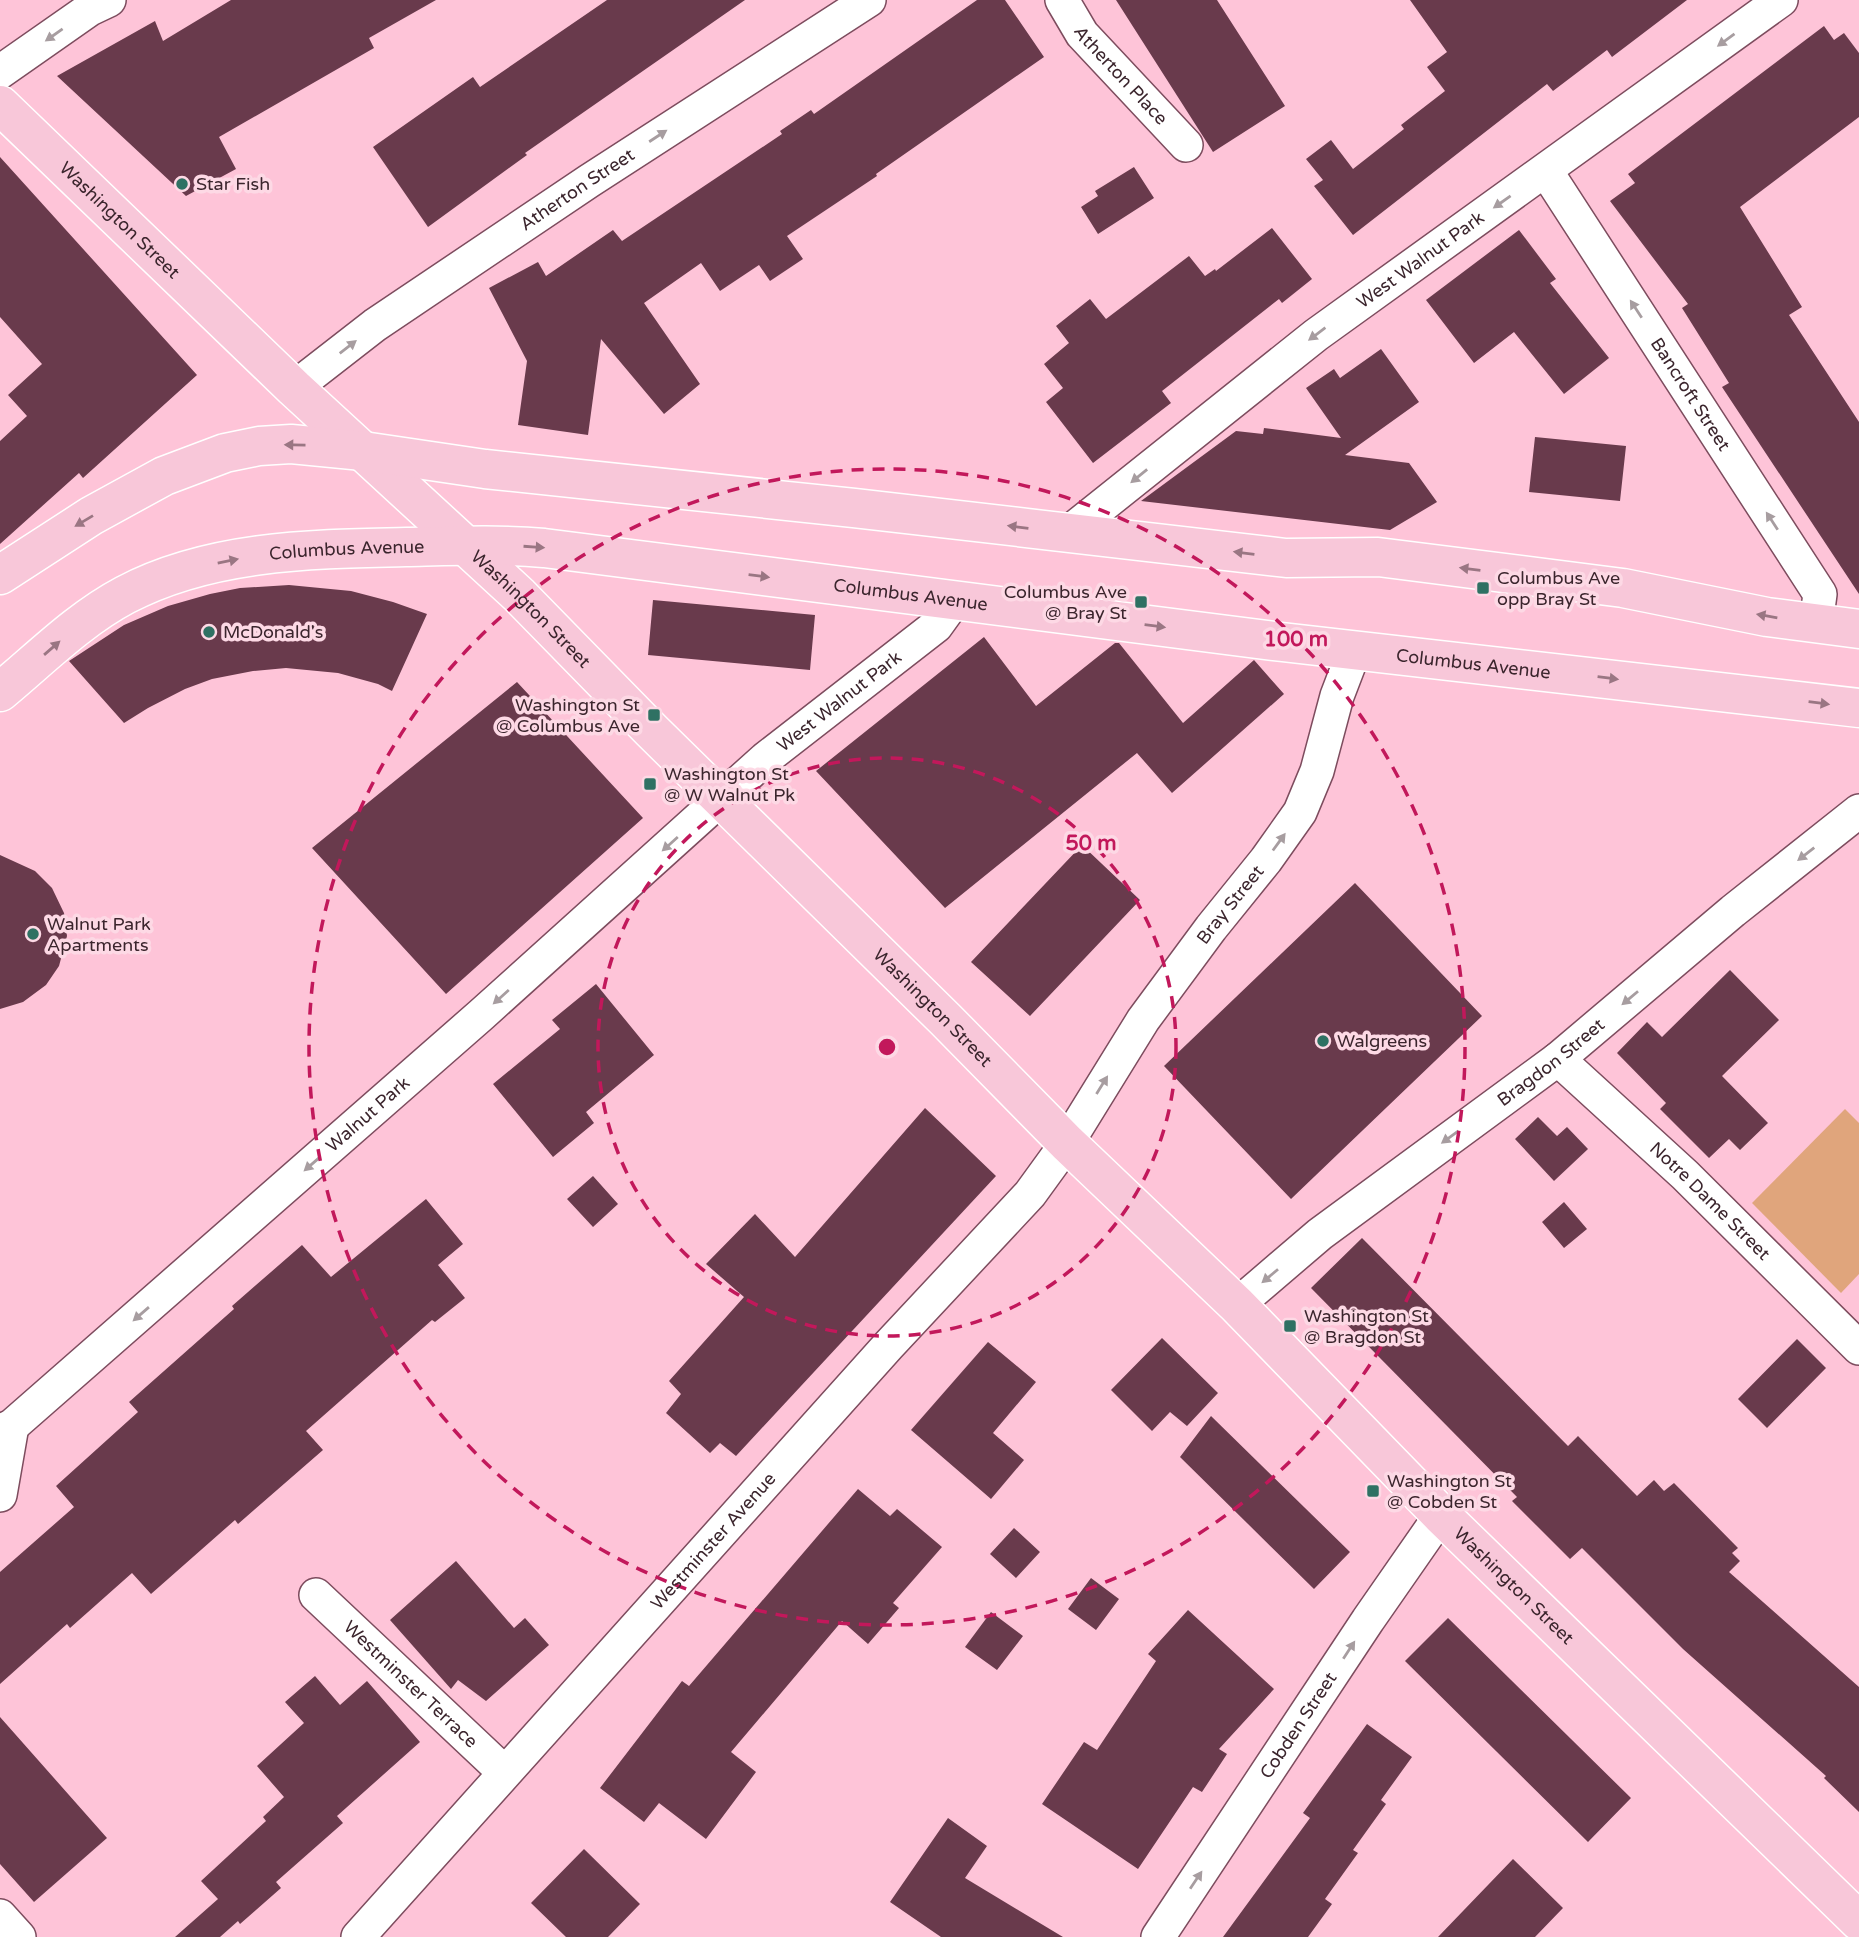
<svg xmlns="http://www.w3.org/2000/svg" width="1859" height="1937" font-family="'Varela Round',sans-serif">
<style>
.green{fill:#e0a57c}
.building{fill:#693a4c}
.lines{fill:none;stroke-linecap:round;stroke-linejoin:round}
.street-casing{stroke:#7d4c5e;stroke-width:36}
.primary-casing{stroke:#fff;stroke-width:41}
.street{stroke:#fff;stroke-width:33}
.primary{stroke:#f8c7d9;stroke-width:38}
.oneway{fill:#a79da0}
.oneway2{fill:#9a7683}
.ring{fill:none;stroke:#c2185b;stroke-width:3.5;stroke-dasharray:12 9}
.poi-dot{fill:#2f7163;stroke:#fdd9e5;stroke-width:2.5}
.labels{text-anchor:middle;dominant-baseline:central;stroke-width:7;stroke-linejoin:round;paint-order:stroke}
.street-label{font-size:18px;fill:#3b252d;stroke:#fdd9e5}
.poi-label{font-size:18px;fill:#3b252d;stroke:#fdd9e5;text-anchor:start}
.centre{fill:#c2185b;stroke:#fdd9e5;stroke-width:3.5}
.ring-label{font-size:21px;text-anchor:middle;font-weight:bold;fill:#c2185b;stroke:#fdd9e5;stroke-width:7;stroke-linejoin:round;paint-order:stroke}
</style>
<rect width="100%" height="100%" fill="#fec4d8"/>
<path class="green" d="M1845 1109 1859 1123V1274L1841 1293 1752 1203Z"/>
<path class="building" d="M231 0H436L369 38 374 48 219 137 236 169 186 196 57 76 155 21 163 41Z
M607 0H745L525 153 527 155 428 227 373 147 473 77 480 87Z
M977 0H1005L1044 57 876 174 877 176 787 236 803 259 770 281 759 265 720 291 701 263 644 303 700 384 664 414 601 339 588 435 518 425 527 361 489 288 538 262 546 276 613 230 622 241 782 134 780 131 811 110 814 114Z
M1116 0H1217L1285 106 1213 152Z
M1410 0H1687L1612 57 1607 50 1553 91 1547 84 1353 235 1314 186 1323 180 1306 159 1331 140 1353 169 1404 129 1401 125 1445 91 1427 67 1447 52Z
M1824 26 1834 40 1844 33 1859 53V117L1740 207 1802 307 1789 315 1859 422V594L1722 387 1729 383 1682 308 1688 304 1610 201 1635 183 1628 174Z
M0 157 197 375 83 478 79 473 0 544V441L27 416 8 395 42 364 0 317Z
M1134 167 1154 198 1098 234 1081 207 1098 196 1095 191Z
M1272 228 1312 279 1282 303 1279 299 1162 391 1171 403 1093 463 1046 402 1063 388 1044 364 1069 343 1056 326 1090 299 1106 319 1189 256 1205 276 1215 269 1216 271Z
M1519 230 1556 279 1550 283 1609 358 1564 394 1514 332 1474 363 1426 300Z
M1381 349 1419 402 1345 455 1409 463 1437 502 1390 530 1141 501 1236 431 1263 434 1264 428 1341 438 1306 388 1334 369 1340 378Z
M1535 437 1626 446 1620 501 1529 492Z
M289 585 351 591 393 602 427 614 392 691 378 684 338 673 286 668 253 671 212 679 185 689 148 708 124 723 69 661 124 625 168 606 210 594 240 588Z
M653 600 815 615 810 670 648 655Z
M984 637 1036 706 1115 643H1119L1183 723 1254 660 1284 694 1172 793 1137 753 945 908 816 771Z
M517 682 643 818 446 994 312 848Z
M1082 845 1140 900 1030 1016 971 962Z
M0 855 35 871 52 888 64 913 67 936 59 966 46 985 23 1002 0 1009Z
M1355 883 1482 1016 1291 1199 1164 1066Z
M1730 970 1779 1020 1722 1076 1768 1123 1740 1150 1729 1139 1709 1158 1660 1109 1666 1103 1617 1053 1647 1022 1662 1037Z
M596 984 654 1055 586 1112 594 1123 553 1157 493 1084 560 1029 552 1020Z
M925 1108 996 1176 736 1456 720 1443 710 1453 666 1413 681 1394 669 1381 744 1297 706 1264 755 1214 795 1257Z
M1538 1117 1557 1136 1567 1127 1588 1149 1554 1181 1515 1139Z
M593 1176 618 1204 593 1227 567 1199Z
M426 1199 463 1244 438 1265 465 1298 435 1322 432 1320 306 1431 323 1450 238 1524 235 1520 151 1594 132 1573 70 1628 67 1624 0 1684V1572L74 1507 56 1486 138 1412 129 1402 234 1309 232 1306 302 1245 331 1277Z
M1564 1202 1587 1229 1564 1248 1542 1222Z
M1362 1238 1568 1446 1578 1436 1637 1496 1654 1480 1664 1491 1674 1483 1738 1548 1732 1553 1740 1561 1729 1572 1859 1687V1812L1824 1778 1826 1776 1683 1649 1582 1548 1570 1559 1512 1501 1517 1497 1311 1288Z
M1162 1338 1218 1393 1187 1426 1170 1412 1152 1431 1111 1390Z
M1797 1339 1826 1368 1767 1428 1738 1399Z
M988 1342 1036 1382 993 1433 1024 1460 991 1499 911 1430Z
M1211 1416 1350 1552 1314 1589 1180 1457Z
M858 1489 890 1516 897 1509 942 1547 893 1603 899 1608 868 1644 842 1621 731 1752 756 1772 706 1839 659 1803 644 1822 600 1788 682 1681 689 1686Z
M1014 1528 1040 1552 1016 1578 990 1554Z
M456 1561 514 1628 525 1618 549 1645 486 1701 458 1680 451 1689 390 1620Z
M1091 1578 1119 1599 1096 1630 1068 1609Z
M1188 1610 1274 1689 1219 1749 1227 1754 1202 1792 1193 1787 1138 1869 1042 1804 1084 1742 1097 1750 1156 1661 1148 1654Z
M991 1612 1023 1636 997 1670 965 1647Z
M1448 1618 1631 1798 1588 1842 1405 1661Z
M315 1676 340 1705 367 1681 420 1742 337 1816 343 1823 276 1882 281 1888 240 1924 238 1921 220 1937H175L218 1899 201 1881 266 1821 263 1817 284 1797 257 1766 304 1723 285 1702Z
M0 1717 107 1838 34 1902 0 1864Z
M1367 1724 1412 1757 1381 1800 1386 1804 1353 1850 1358 1853 1325 1899 1332 1904 1308 1937H1223L1310 1818 1303 1813Z
M948 1818 987 1846 965 1878 1063 1937H941L890 1902Z
M584 1849 640 1904 608 1937H566L531 1903Z
M1513 1859 1563 1908 1535 1937H1438Z"/>
<g class="lines">
<g class="street-casing">
<g id="street">
<path id="s1" d="M1062 0 1082 34 1186 145"/>
<path d="M0 72 90 9 109 0"/>
<path id="s2" d="M1546 171 1820 594 1816 624"/>
<path id="s3" d="M294 388 375 325 589 181 869 0"/>
<path id="s4" d="M1068 533 1316 335 1781 0"/>
<path id="s5" d="M1558 1059 1685 1175 1859 1348"/>
<path id="s6" d="M1237 1305 1320 1234 1558 1059 1733 911 1859 811"/>
<path id="s7" d="M0 1431 12 1426 481 1015 765 759 936 626 954 601"/>
<path d="M0 1495 12 1426"/>
<path id="s8" d="M316 1595 504 1772"/>
<path d="M0 1916 19 1937"/>
<path id="s9" d="M358 1937 888 1346 1030 1194 1067 1143 1143 1020 1211 928 1266 860 1300 812 1317 771 1337 696 1355 649"/>
<path id="s10" d="M1158 1937 1368 1620 1441 1515"/>
</g>
</g>
<g class="primary-casing">
<g id="primary">
<path id="s11" d="M0 105 294 388 519 595 651 730 945 1019 1067 1143 1237 1305 1441 1515 1859 1921"/>
<path d="M0 575 91 516 164 476 225 453 259 446 291 444 363 451 485 469 854 508 1286 558 1378 557 1623 588 1767 617 1859 629"/>
<path id="s12" d="M0 692C41 658 78 620 125 595 210 550 312 549 406 547 452 546 498 544 544 548L1282 642 1859 708"/>
</g>
</g>
<use href="#street" class="street"/>
<use href="#primary" class="primary"/>
</g>
<defs><path id="oneway-solid" d="M-6-.8H1V-3.2L6.5 0L1 3.2V.8H-6Z" transform="scale(1.75)"/></defs>
<g class="oneway">
<use href="#oneway-solid" transform="translate(54 35) rotate(145)"/>
<use href="#oneway-solid" transform="translate(1726 40) rotate(144)"/>
<use href="#oneway-solid" transform="translate(658 136) rotate(-33)"/>
<use href="#oneway-solid" transform="translate(1502 202) rotate(145)"/>
<use href="#oneway-solid" transform="translate(1636 309) rotate(-123)"/>
<use href="#oneway-solid" transform="translate(1317 334) rotate(143)"/>
<use href="#oneway-solid" transform="translate(348 347) rotate(-38)"/>
<use href="#oneway-solid" transform="translate(1139 476) rotate(141)"/>
<use href="#oneway-solid" transform="translate(1772 521) rotate(-123)"/>
<use href="#oneway-solid" transform="translate(1279 842) rotate(-54)"/>
<use href="#oneway-solid" transform="translate(670 844) rotate(138)"/>
<use href="#oneway-solid" transform="translate(1806 854) rotate(142)"/>
<use href="#oneway-solid" transform="translate(501 997) rotate(138)"/>
<use href="#oneway-solid" transform="translate(1630 998) rotate(140)"/>
<use href="#oneway-solid" transform="translate(1102 1085) rotate(-58)"/>
<use href="#oneway-solid" transform="translate(1450 1137) rotate(144)"/>
<use href="#oneway-solid" transform="translate(312 1164) rotate(139)"/>
<use href="#oneway-solid" transform="translate(1270 1276) rotate(140)"/>
<use href="#oneway-solid" transform="translate(141 1314) rotate(139)"/>
<use href="#oneway-solid" transform="translate(1349 1650) rotate(-57)"/>
<use href="#oneway-solid" transform="translate(1196 1880) rotate(-56)"/>
</g>
<g class="oneway2">
<use href="#oneway-solid" transform="translate(295 445) rotate(-179)"/>
<use href="#oneway-solid" transform="translate(84 521) rotate(149)"/>
<use href="#oneway-solid" transform="translate(1018 527) rotate(-173)"/>
<use href="#oneway-solid" transform="translate(534 547) rotate(4)"/>
<use href="#oneway-solid" transform="translate(1244 553) rotate(-173)"/>
<use href="#oneway-solid" transform="translate(228 561) rotate(-11)"/>
<use href="#oneway-solid" transform="translate(1470 569) rotate(-173)"/>
<use href="#oneway-solid" transform="translate(759 576) rotate(7)"/>
<use href="#oneway-solid" transform="translate(1767 616) rotate(-170)"/>
<use href="#oneway-solid" transform="translate(1155 626) rotate(7)"/>
<use href="#oneway-solid" transform="translate(52 648) rotate(-41)"/>
<use href="#oneway-solid" transform="translate(1608 678) rotate(7)"/>
<use href="#oneway-solid" transform="translate(1819 703) rotate(7)"/>
</g>
<g class="ring">
<circle cx="887" cy="1047" r="289"/>
<circle cx="887" cy="1047" r="578"/>
</g>
<g class="poi-dot">
<circle cx="182" cy="184" r="7"/>
<rect x="1476" y="581" width="14" height="14" rx="3.5"/>
<rect x="1134" y="595" width="14" height="14" rx="3.5"/>
<circle cx="209" cy="632" r="7"/>
<rect x="647" y="708" width="14" height="14" rx="3.5"/>
<rect x="643" y="777" width="14" height="14" rx="3.5"/>
<circle cx="33" cy="934" r="7"/>
<circle cx="1323" cy="1041" r="7"/>
<rect x="1283" y="1319" width="14" height="14" rx="3.5"/>
<rect x="1366" y="1484" width="14" height="14" rx="3.5"/>
</g>
<g class="labels">
<g class="street-label">
<text stroke="none"><textPath href="#s1" startOffset="96">Atherton Place</textPath></text>
<text stroke="none"><textPath href="#s3" startOffset="346">Atherton Street</textPath></text>
<text stroke="none"><textPath href="#s11" startOffset="166">Washington Street</textPath></text>
<text stroke="none"><textPath href="#s4" startOffset="446">West Walnut Park</textPath></text>
<text stroke="none"><textPath href="#s2" startOffset="266">Bancroft Street</textPath></text>
<text stroke="none"><textPath href="#s12" startOffset="387">Columbus Avenue</textPath></text>
<text stroke="none"><textPath href="#s12" startOffset="954">Columbus Avenue</textPath></text>
<text stroke="none"><textPath href="#s11" startOffset="732">Washington Street</textPath></text>
<text stroke="none"><textPath href="#s12" startOffset="1521">Columbus Avenue</textPath></text>
<text stroke="none"><textPath href="#s7" startOffset="1113">West Walnut Park</textPath></text>
<text stroke="none"><textPath href="#s9" startOffset="1354">Bray Street</textPath></text>
<text stroke="none"><textPath href="#s11" startOffset="1298">Washington Street</textPath></text>
<text stroke="none"><textPath href="#s6" startOffset="397">Bragdon Street</textPath></text>
<text stroke="none"><textPath href="#s7" startOffset="486">Walnut Park</textPath></text>
<text stroke="none"><textPath href="#s5" startOffset="208">Notre Dame Street</textPath></text>
<text stroke="none"><textPath href="#s9" startOffset="532">Westminster Avenue</textPath></text>
<text stroke="none"><textPath href="#s11" startOffset="2118">Washington Street</textPath></text>
<text stroke="none"><textPath href="#s8" startOffset="130">Westminster Terrace</textPath></text>
<text stroke="none"><textPath href="#s10" startOffset="254">Cobden Street</textPath></text>
</g>
<g class="poi-label">
<text x="196" y="184">Star Fish</text>
<text x="1497" y="578">Columbus Ave<tspan x="1497" dy="21">opp Bray St</tspan></text>
<text x="1127" y="592" text-anchor="end">Columbus Ave<tspan x="1127" dy="21">@ Bray St</tspan></text>
<text x="223" y="632">McDonald's</text>
<text x="640" y="705" text-anchor="end">Washington St<tspan x="640" dy="21">@ Columbus Ave</tspan></text>
<text x="664" y="774">Washington St<tspan x="664" dy="21">@ W Walnut Pk</tspan></text>
<text x="47" y="924">Walnut Park<tspan x="47" dy="21">Apartments</tspan></text>
<text x="1337" y="1041">Walgreens</text>
<text x="1304" y="1316">Washington St<tspan x="1304" dy="21">@ Bragdon St</tspan></text>
<text x="1387" y="1481">Washington St<tspan x="1387" dy="21">@ Cobden St</tspan></text>
</g>
</g>
<circle cx="887" cy="1047" r="10" class="centre"/>
<g class="ring-label">
<text x="1296" y="646">100 m</text>
<text x="1091" y="850">50 m</text>
</g>
</svg>
